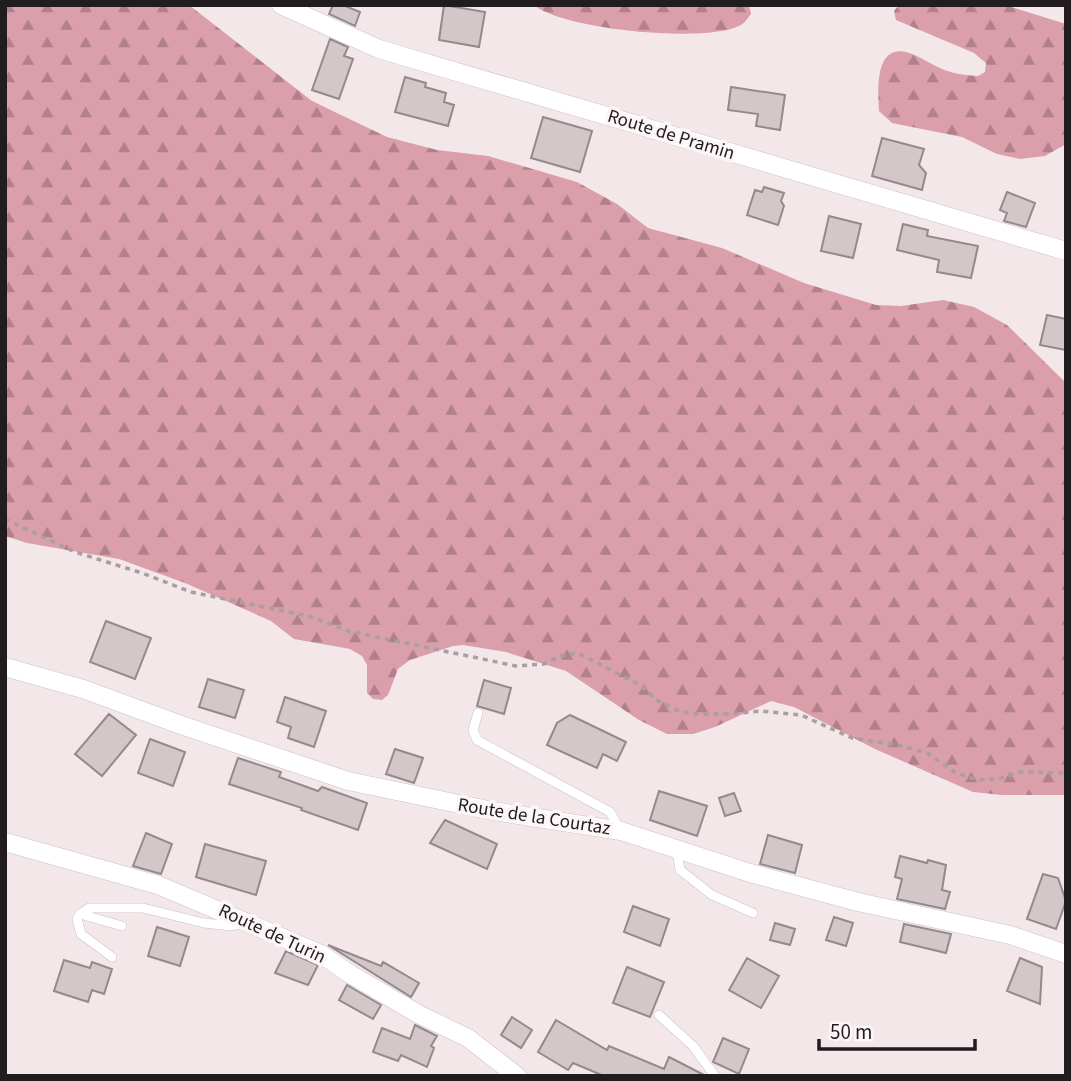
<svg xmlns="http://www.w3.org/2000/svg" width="1071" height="1081" font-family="'Source Sans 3',sans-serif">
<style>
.forest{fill:url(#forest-firs)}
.building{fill:#d3c7c9;stroke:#94898b;stroke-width:2}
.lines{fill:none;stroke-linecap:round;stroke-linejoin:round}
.service-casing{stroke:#ccc0c2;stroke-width:10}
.minor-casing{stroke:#ccc0c2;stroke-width:19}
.path{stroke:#a99fa1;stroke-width:3.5;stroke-dasharray:5 5;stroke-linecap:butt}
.service{stroke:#fff;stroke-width:9}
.minor{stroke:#fff;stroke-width:18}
.labels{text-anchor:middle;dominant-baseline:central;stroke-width:7;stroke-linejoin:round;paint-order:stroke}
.street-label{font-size:19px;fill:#211c1d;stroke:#fdf6f7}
</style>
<defs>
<pattern id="forest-firs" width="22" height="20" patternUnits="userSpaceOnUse" patternTransform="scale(1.75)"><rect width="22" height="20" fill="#db9eab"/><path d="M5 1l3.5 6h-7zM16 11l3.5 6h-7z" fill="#b1808b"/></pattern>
</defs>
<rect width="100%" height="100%" fill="#f4e7e9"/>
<path class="forest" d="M5 5H189L312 101 387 137 437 150 488 156 577 182 617 204 648 228 722 248 804 283 876 305 901 306 943 300 974 307 1007 325 1066 383V795H1002L973 792 875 749 794 707 771 701 715 727 693 734H667L639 720 566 671 506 652 463 645 453 646 410 660 398 669 388 695 382 700 373 699 367 693V665L362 656 350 649 294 639 271 621 185 583 119 559 27 543 5 536Z
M534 5H749L751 14C748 18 744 24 739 26 705 43 564 30 534 5Z
M899 5H1005L1066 24V144L1045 156 1020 159 997 154 962 137 892 123 879 111C878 92 874 45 906 52 921 56 935 68 951 72 959 75 969 75 978 76L985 72 986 63 974 53 896 20 894 11Z"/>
<path class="building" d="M333 5H343L360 12 355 26 329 14Z
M444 5 485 12 479 47 439 40Z
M330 39 348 47 344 56 353 59 339 99 312 90Z
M405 77 426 83 425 87 446 93 444 102 454 105 448 126 395 112Z
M731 87 785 95 780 130 756 126 758 114 728 110Z
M543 117 592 131 580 172 531 158Z
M882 138 924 149 919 165 926 173 922 190 872 176Z
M764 187 784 193 781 201 784 206 778 225 747 215 755 190 762 192Z
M1007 192 1035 203 1026 227 1004 221 1007 213 1000 210Z
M829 216 861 224 853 258 821 251Z
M903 224 928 230 927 236 978 246 971 278 937 272 939 260 897 250Z
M1047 315 1066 319V350L1040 345Z
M106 621 151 638 135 679 90 662Z
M208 679 244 690 235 718 199 707Z
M484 680 511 688 504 714 477 706Z
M285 697 326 711 314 747 288 738 291 727 277 722Z
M109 714 136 735 102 776 75 754Z
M570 715 626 742 617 761 603 754 597 768 547 745 557 723Z
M150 739 185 752 173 786 138 773Z
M395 749 423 758 414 783 386 774Z
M238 758 281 772 279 777 318 791 322 787 367 803 358 830 301 810 302 808 229 784Z
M659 791 707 806 697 836 650 820Z
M734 793 741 811 725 816 719 798Z
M445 820 497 844 487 869 430 843Z
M146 833 172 844 161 874 133 866Z
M768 835 802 845 795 873 760 864Z
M205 844 266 861 256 895 196 877Z
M900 856 927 863 928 860 946 865 942 890 950 892 945 909 897 899 902 879 895 877Z
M1043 874 1058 878 1066 901 1056 929 1027 919Z
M633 906 669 919 660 946 624 932Z
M834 917 853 923 846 946 826 940Z
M775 923 795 929 790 945 770 940Z
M904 924 951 934 946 953 900 942Z
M157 927 189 937 180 966 148 956Z
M328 945 381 966 383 962 419 983 411 997Z
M286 951 318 965 308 985 275 973Z
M747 958 779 976 761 1008 729 990Z
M1020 958 1042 967 1040 1004 1007 991Z
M64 960 90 968 92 962 112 969 104 994 92 990 88 1002 54 991Z
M627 967 664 982 650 1017 613 1003Z
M347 985 381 1005 373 1019 339 1000Z
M512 1017 532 1030 521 1048 501 1035Z
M556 1020 607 1050 609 1046 664 1069 669 1057 706 1076H604L573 1063 568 1070 538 1052Z
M415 1025 437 1036 431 1046 434 1048 427 1067 401 1055 398 1061 373 1052 382 1028 410 1039Z
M723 1038 749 1049 739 1074 713 1062Z"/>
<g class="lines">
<g class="service-casing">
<path id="service" d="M478 713 473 730 477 740 610 812 620 830
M677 851 680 870 712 895 753 913
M80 914 77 919 81 934 112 957
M122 926 80 914 89 908H143L204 923 232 926 240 923
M659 1015 693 1046 715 1076"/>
</g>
<g class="minor-casing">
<path id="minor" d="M281 5 379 49 1066 251
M5 667 83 689 181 725 348 781 493 811 621 831 750 873 858 902 1010 935 1066 954
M5 842 158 885 321 954 350 974 420 1015 468 1038 517 1076"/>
</g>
<path class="path" d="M5 519 75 552 142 573 191 592 308 616 348 631 516 666 544 664 560 656 578 653 640 685 658 701 679 711 697 714H732L761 711 801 715 852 738 898 745 927 753 956 773 979 780 998 779 1021 772 1066 773"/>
<use href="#service" class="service"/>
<use href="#minor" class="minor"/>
</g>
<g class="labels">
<g class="street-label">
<text transform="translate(671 135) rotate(17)">Route de Pramin</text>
<text transform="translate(534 817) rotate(9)">Route de la Courtaz</text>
<text transform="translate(272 934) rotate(25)">Route de Turin</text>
</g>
</g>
<rect width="1071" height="1081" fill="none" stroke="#211c1d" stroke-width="14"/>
<path d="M819 1039v10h156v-10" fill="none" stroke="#211c1d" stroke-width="3.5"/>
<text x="830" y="1039" font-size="21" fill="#211c1d" stroke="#fdf6f7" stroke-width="5" paint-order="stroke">50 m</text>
</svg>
